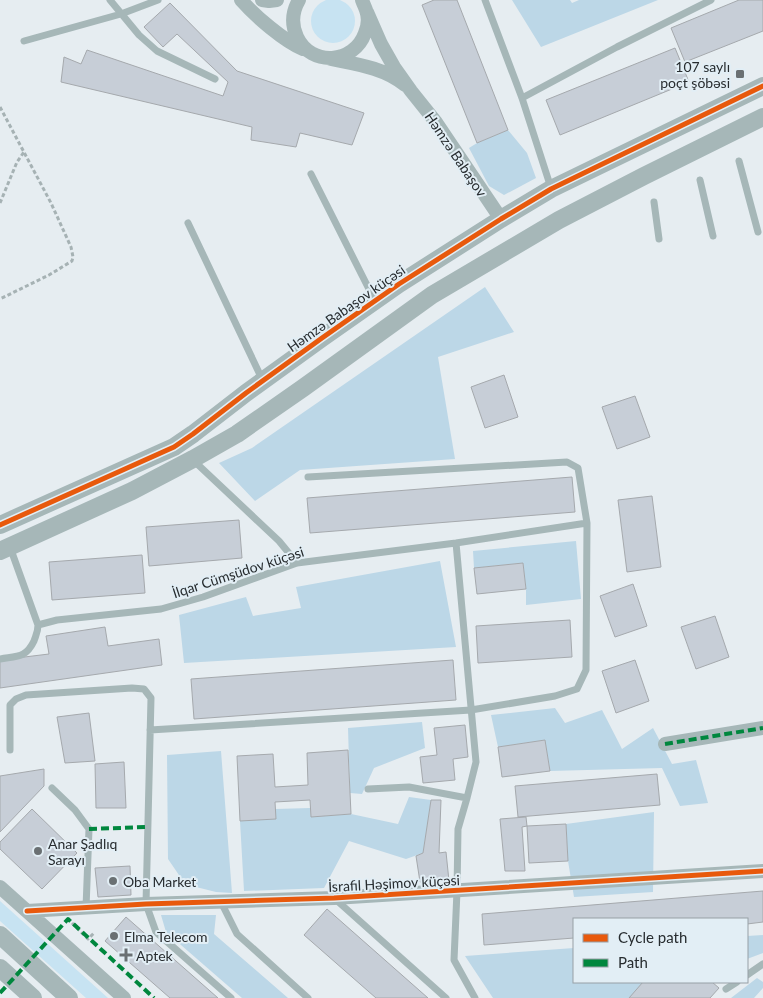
<svg xmlns="http://www.w3.org/2000/svg" width="763" height="998" font-family="Lato,sans-serif">
<style>
.green{fill:#c7e3f2}
.forest{fill:#bcd7e7}
.building{fill:#c7ced7;stroke:#a5a9ad}
.lines{fill:none;stroke-linecap:round;stroke-linejoin:round}
.path{stroke:#a6b2b4;stroke-width:3;stroke-dasharray:4 2.5;stroke-linecap:butt}
.service{stroke:#a6b7b8;stroke-width:7}
.minor{stroke:#a6b7b8;stroke-width:14}
.tertiary{stroke:#a6b7b8;stroke-width:18}
.quiet{stroke:#00873e;stroke-width:4;stroke-dasharray:8 4;stroke-linecap:butt}
.cycleway-casing{stroke:#e2eef5;stroke-width:8}
.cycleway{stroke:#e8590c;stroke-width:5}
.poi-dot{fill:#6a7073;stroke:#e2eef5;stroke-width:2}
.labels{text-anchor:middle;dominant-baseline:central;stroke-width:4;stroke-linejoin:round;paint-order:stroke}
.poi-label{font-size:14px;fill:#272c2f;stroke:#e2eef5;text-anchor:start}
.street-label{font-size:14px;fill:#272c2f;stroke:#e2eef5}
</style>
<rect width="100%" height="100%" fill="#e6edf1"/>
<path class="green" d="M311 21a22 22 0 1 1 44 0a22 22 0 1 1-44 0Z
M0 901 108 998H86L0 921Z"/>
<path class="forest" d="M512 0H570L572 3 579 0H658L541 47Z
M508 130 527 153 536 178 504 195 489 186 469 148 477 143Z
M485 287 514 332 438 357 455 459 300 470 255 501 219 463 252 448Z
M576 541 581 599 526 605V589L523 563 474 568 473 551Z
M440 561 456 647 184 663 179 615 246 597 253 616 301 608 296 587Z
M555 708 565 723 602 710 622 749 653 728 672 764 696 760 708 803 680 806 662 768 550 771 545 740 498 747 491 715Z
M422 722 425 748 374 768 362 794 350 793 348 728Z
M221 751 232 893 216 892 196 887 181 878 168 859 167 755Z
M409 797 431 800 423 853 406 859 349 841 324 888 244 891 240 821 275 809 310 808 311 817 351 814 398 824Z
M654 812 653 892 574 897 568 861 566 824Z
M161 915H216L214 934 288 998H242L166 932Z
M763 935V953L747 959V936Z
M574 948V982H696L676 998H493L465 956Z
M757 978 763 982V988L754 998H731Z"/>
<path class="building" d="M434 0H457L508 130 477 143 422 5Z
M739 0H763V31L685 62 671 28Z
M170 3 237 71 364 113 352 145 300 133 296 147 251 140 252 127 61 82 64 57 81 64 87 50 223 96 228 82 177 34 163 47 144 27Z
M675 48 689 82 560 135 546 100Z
M504 375 518 417 485 428 471 387Z
M635 396 650 437 617 449 602 407Z
M572 477 575 512 310 533 307 498Z
M652 496 661 567 627 572 618 500Z
M239 520 242 558 149 566 146 527Z
M142 555 145 593 52 600 49 562Z
M523 563 526 589 477 594 474 568Z
M633 584 647 626 615 637 600 596Z
M715 616 729 657 696 669 681 627Z
M570 620 572 657 478 663 476 626Z
M105 627 108 646 159 639 162 665 0 688V660L49 654 46 636Z
M453 660 456 700 194 719 191 679Z
M635 660 649 701 616 713 602 671Z
M89 713 95 761 65 763 57 717Z
M465 725 468 757 453 759 455 780 423 783 420 757 437 755 434 728Z
M545 740 550 771 502 777 498 747Z
M348 750 351 814 311 817 310 800 275 802 276 819 240 821 237 756 273 754 275 787 308 785 307 753Z
M124 762 126 808H96L95 764Z
M44 769V786L0 832V776Z
M657 774 660 805 518 817 515 786Z
M431 800H441L439 853 446 852 449 881 420 882 416 856 423 853Z
M32 809 77 853 42 889 0 849V842Z
M526 817 527 826 522 827 525 871H505L500 819Z
M566 824 568 861 529 863 527 826Z
M130 866 131 895 98 897 95 868Z
M763 891V922L747 924V919H574V938L484 945 482 914Z
M327 909 428 998H376L304 935Z
M126 917 218 998H170L105 941Z
M643 982H712L719 988 710 998H629Z"/>
<g class="lines">
<path class="path" d="M0 107 51 203 71 247 73 257 72 261 49 275 0 299
M0 203 17 162 24 152
M72 923 88 939 94 933"/>
<path class="service" d="M110 0 139 35 157 51 215 79
M485 0 522 98 551 188
M24 41 121 14 158 0
M522 98 617 47 711 0
M739 161 758 232
M311 174 375 301
M700 180 713 236
M654 202 659 239
M188 223 263 381
M193 460 279 541 297 563
M456 543 476 762 467 798 458 829 457 891 454 960 475 998
M10 547 38 625 57 620 161 609 203 597 297 563 456 543 587 523
M0 659C17 656 26 658 34 641 36 635 38 632 38 625
M150 730 471 710 555 696 577 689 586 670 587 523 578 468 567 462 308 477
M10 750V705L16 699 26 695 132 688 144 689 151 698 146 904 156 932 231 998
M52 788 75 810 89 829 86 908
M368 789 409 787 467 798
M334 898 446 998
M221 902 237 934 308 998
M747 975 763 964
M726 989 737 982"/>
<path class="minor" d="M241 0C255 16 284 41 303 49
M262 0 269 1 277 0
M299 0C292 12 291 24 297 37 311 67 354 64 365 33 368 26 369 18 366 10 365 7 363 3 362 0
M367 12 381 44 394 67 411 91 435 121 501 219
M331 59C356 64 385 68 405 85
M665 744 763 728
M0 887 124 998
M27 911 146 904 334 898 763 871"/>
<path class="tertiary" d="M0 525 174 447 193 434 246 393 322 338 399 284 501 219 551 189 763 86
M0 551 132 491 193 459 237 434 303 388 432 295 559 220 644 176 763 117
M0 935 69 998
M0 968 33 998"/>
<path class="quiet" d="M665 744 763 728
M89 829 147 827
M0 993 68 919 154 998"/>
<g class="cycleway-casing">
<path id="cycleway" d="M0 525 174 447 193 434 246 393 322 338 399 284 501 219 551 189 763 86
M27 911 146 904 334 898 763 871"/>
</g>
<use href="#cycleway" class="cycleway"/>
</g>
<g class="poi-dot">
<rect x="735" y="69" width="10" height="10" rx="2.5"/>
<circle cx="38" cy="851" r="5"/>
<circle cx="113" cy="881" r="5"/>
<circle cx="114" cy="936" r="5"/>
<path d="M123.5 947.5h5v5h5v5h-5v5h-5v-5h-5v-5h5z"/>
</g>
<g class="labels">
<g class="poi-label">
<text x="730" y="66" text-anchor="end">107 saylı<tspan x="730" dy="16">poçt şöbəsi</tspan></text>
<text x="48" y="843">Anar Şadlıq<tspan x="48" dy="16">Sarayı</tspan></text>
<text x="123" y="881">Oba Market</text>
<text x="124" y="936">Elma Telecom</text>
<text x="136" y="955">Aptek</text>
</g>
<g class="street-label">
<text transform="translate(456 154) rotate(56)">Həmzə Babaşov</text>
<text transform="translate(346 308) rotate(-35)">Həmzə Babaşov küçəsi</text>
<text transform="translate(238 572) rotate(-18)">İlqar Cümşüdov küçəsi</text>
<text transform="translate(394 883) rotate(-3)">İsrafil Həşimov küçəsi</text>
</g>
</g>
<rect x="573" y="918" width="175" height="65" fill="#e2eef5" stroke="#97a0a6"/>
<rect x="583" y="934" width="25" height="8" fill="#e8590c" stroke="#97a0a6"/>
<text x="618" y="943" font-size="15" fill="#272c2f">Cycle path</text>
<rect x="583" y="959" width="25" height="8" fill="#00873e" stroke="#97a0a6"/>
<text x="618" y="968" font-size="15" fill="#272c2f">Path</text>
</svg>
